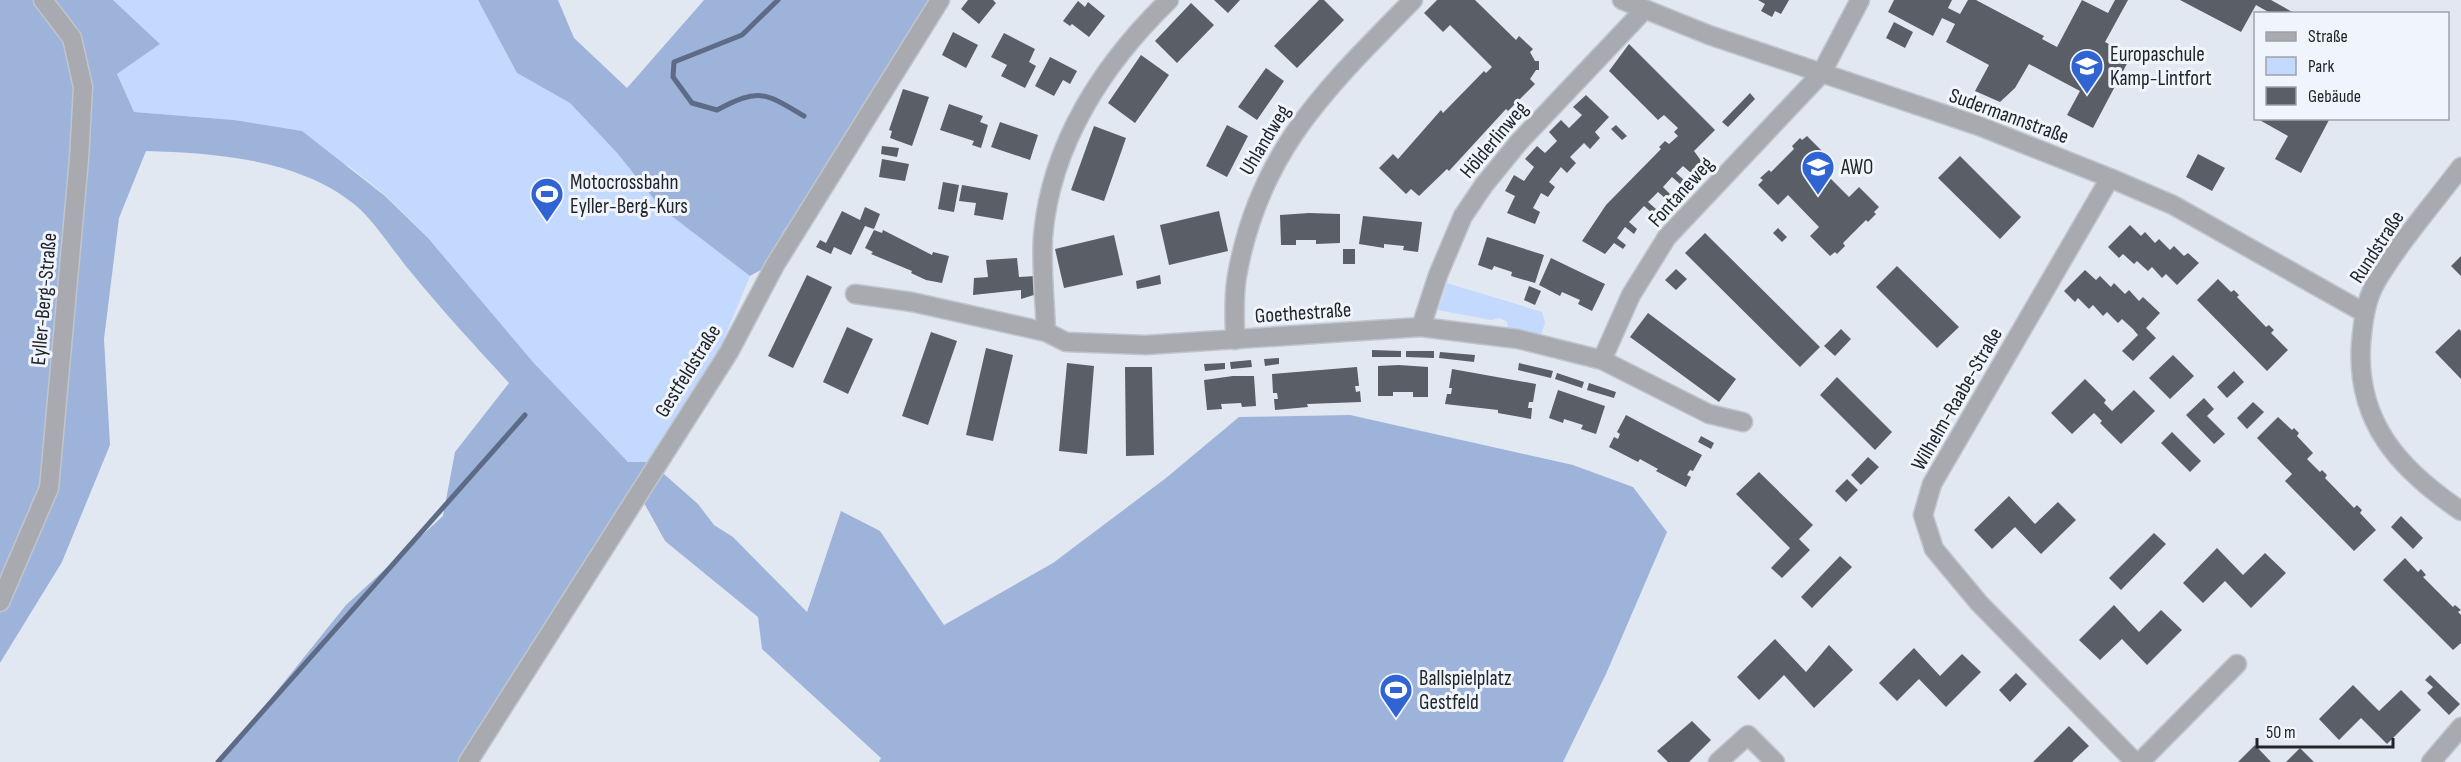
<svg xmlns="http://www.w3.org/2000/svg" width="2461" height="762" font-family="'Sofia Sans Condensed',sans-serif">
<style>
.green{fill:#c4d9fe}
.forest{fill:#9eb3da}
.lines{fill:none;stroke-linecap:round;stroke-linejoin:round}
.stream{stroke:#5d6b86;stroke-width:5}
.building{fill:#595e67}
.minor-casing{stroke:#bfc5ce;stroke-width:21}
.minor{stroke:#a8aaaf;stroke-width:18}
.labels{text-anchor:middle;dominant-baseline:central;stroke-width:6;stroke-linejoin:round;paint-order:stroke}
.poi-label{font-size:21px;fill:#222428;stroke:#f0f5fd;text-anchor:start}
.street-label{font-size:21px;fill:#222428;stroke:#f0f5fd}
</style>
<rect width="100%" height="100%" fill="#e2e8f2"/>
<path class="green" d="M113 0H478L517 73 570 103 618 154 661 208 750 276 720 348 650 462H628L533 362 428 238 385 195 349 166 233 120 134 112 117 74 160 44Z
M1447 283 1542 312 1545 323 1541 334 1508 329 1507 322 1500 318 1491 320 1438 310Z"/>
<path class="forest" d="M0 0H113L160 44 117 74 134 112 234 120 302 131 385 196 428 238 533 362 628 462H650L656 467 698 504 714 525 733 537 807 612 841 511 880 531 944 625 1053 563 1166 478 1239 417 1350 415 1573 465 1633 487 1667 532 1606 674 1563 762H879L881 758 762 649 758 617 665 541 638 492 468 762H217L227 753 346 605 443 516 455 452 509 383C475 346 441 309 410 271 394 252 372 218 354 204 298 159 215 153 146 151L119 218 104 339 110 445 62 562 0 663Z
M478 0H558L574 38 627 88 704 0H940L863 122 783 232 776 261 750 276 661 208 618 154 570 103 517 73Z"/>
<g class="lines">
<path class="stream" d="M778 0 742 35 674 62 673 77 692 103 717 110C759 88 764 92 804 116
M218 762 525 415"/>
</g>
<path class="building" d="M968 0H993L996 3 979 24 961 9Z
M1214 0H1240L1228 13Z
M1319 0H1324L1344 20 1297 68 1274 46Z
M1437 0H1475L1516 40 1519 36 1533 49 1530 52 1535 61H1539V70H1536L1530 79 1535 84 1508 111 1506 109 1449 171 1447 169 1419 196 1411 189 1406 194 1379 168 1393 154 1398 159 1441 110 1443 113 1484 71 1486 73 1492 67 1450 25 1443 32 1424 13Z
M1758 0H1789L1781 14 1775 11 1772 17 1761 11 1765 4Z
M1894 0H1952L1948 8 1960 14 1968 0H1976L2044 36 2042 39 2057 47 2082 0 2108 13 2115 0H2128L2105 42 2131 56 2093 128 2067 115 2080 91 2029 64 2015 88 2000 102 1975 91 1989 65 1946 42 1955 24 1942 18 1933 36 1888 12Z
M2180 0H2271L2296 14H2272L2256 5 2241 32Z
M1078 1 1085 7 1088 2 1105 16 1089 37 1072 24 1070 26 1063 21Z
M1191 3 1214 25 1177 63 1155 41Z
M1894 22 1913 32 1905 48 1886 38Z
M953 32 978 45 966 68 942 55Z
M1004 33 1035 49 1029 62 1036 66 1025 88 1001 76 1007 65 991 57Z
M1629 44 1715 130 1694 151 1702 162 1691 173 1683 166 1676 173 1684 180 1680 184 1672 177 1663 187 1670 194 1666 199 1658 192 1648 202 1656 209 1652 213 1644 206 1629 222 1637 229 1634 234 1625 227 1617 238 1626 245 1623 249 1614 243 1605 254 1582 241 1606 205 1661 149 1659 147 1665 141 1669 144 1678 136 1674 132 1678 128 1664 115 1658 120 1609 71Z
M1141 55 1169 75 1135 123 1108 103Z
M1050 57 1077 71 1070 84 1063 80 1054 96 1035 86Z
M1266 68 1284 81 1257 120 1238 107Z
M903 89 929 97 912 146 890 138 892 131 889 130Z
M1750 93 1755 99 1728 127 1722 122Z
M1586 95 1609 117 1595 132 1600 138 1590 149 1584 143 1570 157 1576 163 1567 173 1561 167 1549 182 1555 187 1548 197 1541 193 1533 208 1540 212 1535 224 1507 213 1515 196 1505 191 1514 175 1524 181 1534 167 1525 159 1537 146 1545 153 1557 141 1549 132 1561 120 1569 128 1582 115 1573 107Z
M949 104 983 116 980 122 988 125 981 148 972 145 974 141 940 130Z
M2256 118H2330L2301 173 2275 159 2288 136Z
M1000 122 1038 135 1030 160 991 147Z
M1227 125 1248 136 1227 177 1206 166Z
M1616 125 1627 136 1622 140 1611 129Z
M1094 126 1126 138 1104 201 1071 190Z
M1807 136 1827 156 1817 165 1849 197 1859 187 1879 207 1874 212 1876 214 1868 222 1866 220 1843 243 1845 246 1837 254 1835 252 1830 256 1810 236 1819 227 1788 195 1778 205 1758 185 1763 180 1760 178 1769 170 1771 172 1794 149 1792 146 1800 138 1802 140Z
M882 146 899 148 897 157 881 154Z
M2198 154 2225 168 2212 191 2186 177Z
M1960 156 2021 217 2000 239 1938 178Z
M882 159 909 164 905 181 879 177Z
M943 182 959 185 954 212 938 209Z
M962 185 1008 193 1003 220 974 215 976 203 959 201Z
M865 207 880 214 874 229 865 226 851 255 834 247 831 254 816 247 820 240 826 243 842 211 860 220Z
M1219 211 1228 251 1169 265 1160 225Z
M1309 213 1340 214V243L1316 244V240H1296V245H1281L1280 215Z
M1363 216 1422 222 1418 252 1403 250 1404 246 1384 244V248L1359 244Z
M2130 225 2141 236 2145 232 2155 243 2159 239 2170 250 2174 246 2184 256 2188 253 2199 263 2177 285 2166 274 2162 278 2152 267 2148 271 2137 261 2134 264 2123 254 2119 258 2108 247Z
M1778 228 1787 237 1782 242 1773 233Z
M874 230 882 233 883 230 932 255 933 252 949 256 942 283 926 280 911 273 912 271 871 254 873 252 865 248Z
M1705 233 1820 347 1800 367 1685 253Z
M1114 235 1123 275 1064 288 1055 249Z
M1487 237 1544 255 1535 283 1511 276 1512 272 1494 266 1492 270 1478 265Z
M1343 249H1355V264H1343Z
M2461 256V276L2451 266Z
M1017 258 1019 277 1036 276 1037 294 1021 299V290L973 295 974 278 988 277 986 260Z
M1551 258 1605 284 1592 311 1578 304 1580 300 1562 292 1560 296 1539 285Z
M1897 266 1959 327 1937 348 1876 287Z
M1676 269 1687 279 1676 290 1665 280Z
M2085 270 2096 280 2100 276 2111 287 2114 283 2125 294 2129 290 2139 301 2143 297 2160 313 2146 328 2156 338 2133 361 2122 351 2138 335 2133 329 2122 319 2118 323 2107 312 2103 316 2093 305 2089 309 2078 298 2075 302 2064 291Z
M807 275 832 287 793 368 768 356Z
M1160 275 1161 284 1137 289 1136 281Z
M2218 279 2231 292 2234 290 2239 295 2237 297 2266 327 2269 325 2274 330 2271 333 2288 350 2267 371 2197 300Z
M1529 286 1541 291 1535 305 1524 300Z
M1648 313 1736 379 1719 402 1630 337Z
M847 327 873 339 848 394 823 382Z
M1841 329 1851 339 1835 356 1824 346Z
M2459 329 2461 331V379L2435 352Z
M931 332 957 341 928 425 902 416Z
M986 348 1013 355 993 441 966 435Z
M1372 350 1401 351V357H1372Z
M1406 351H1434V358L1406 357Z
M1440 352 1475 355 1474 362 1439 358Z
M2173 355 2194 376 2170 399 2149 378Z
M1279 358V364L1265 366 1264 359Z
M1251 360 1252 367 1231 369 1230 362Z
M1067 363 1094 366 1087 454 1059 451Z
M1225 363V369L1205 371 1204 364Z
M1519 363 1553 371 1551 378 1518 370Z
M1399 365 1428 367V397H1413V392H1393V396H1378V366Z
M1125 367H1152L1154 455 1126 456Z
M1357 367 1359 386H1355L1356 392 1360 391 1361 402 1307 404 1308 407 1275 410 1274 399H1278L1277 393H1273L1272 374Z
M1452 369 1536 384 1533 402H1529L1528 408H1532L1531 419 1498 413V410L1445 404 1447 394H1451L1452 388H1449Z
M2234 371 2244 382 2227 398 2217 387Z
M1557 373 1584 382 1582 388 1555 379Z
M1233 376H1254L1256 406 1242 407 1241 403 1221 404 1222 409 1207 410 1204 380Z
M1837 377 1892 432 1875 450 1820 395Z
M2085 379 2106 400 2104 403 2112 411 2134 390 2155 411 2121 444 2100 423 2102 421 2094 413 2072 434 2051 413Z
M1589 383 1616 392 1614 398 1587 390Z
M1558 390 1605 406 1596 434 1581 429 1583 425 1564 419 1563 423 1549 418Z
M2204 398 2214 409 2207 416 2225 434 2214 444 2186 415Z
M2253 402 2264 412 2247 429 2237 418Z
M1626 415 1702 455 1693 471 1690 470 1687 475 1691 477 1686 487 1656 471 1658 469 1640 459 1638 462 1609 447 1614 437 1618 439 1620 434 1617 432Z
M2278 417 2292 430 2294 428 2299 433 2297 436 2313 453 2307 459 2320 472 2322 470 2327 475 2325 478 2354 508 2357 505 2362 510 2360 513 2376 530 2354 551 2285 481 2292 474 2257 438Z
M2172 432 2201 461 2190 472 2161 443Z
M1701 436 1714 443 1711 449 1698 442Z
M1868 457 1879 467 1861 485 1851 475Z
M1759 472 1813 525 1799 539 1810 550 1782 578 1771 568 1790 548 1736 494Z
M1847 479 1858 490 1846 502 1835 491Z
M2009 496 2035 524 2058 502 2076 520 2041 554 2015 527 1992 549 1974 530Z
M2401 516 2423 538 2413 549 2391 527Z
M2154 533 2166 544 2121 590 2109 578Z
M2217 548 2243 575 2265 553 2286 573 2251 608 2225 581 2203 603 2183 583Z
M1840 556 1852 567 1812 608 1801 597Z
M2405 558 2418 572 2421 569 2426 575 2423 577 2453 607 2455 605 2461 610 2458 612 2461 615V643L2453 650 2383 580Z
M2114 605 2139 632 2161 610 2182 630 2147 665 2122 639 2100 660 2079 640Z
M1775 639 1806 672 1829 645 1853 670 1814 708 1784 675 1759 700 1737 677Z
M1914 648 1940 676 1962 654 1981 672 1946 707 1919 679 1897 701 1879 683Z
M2016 673 2027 684 2010 702 1999 690Z
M2430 675 2460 704 2449 715 2427 693 2433 687 2425 680Z
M2353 685 2379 711 2401 690 2421 710 2387 744 2361 718 2339 740 2319 719Z
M1692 721 1711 740 1689 762H1668L1657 751Z
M2069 726 2089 746 2075 759 2072 762H2033Z
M2255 745 2271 762H2238Z
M2300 748 2314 762H2286Z"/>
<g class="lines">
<g class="minor-casing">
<path id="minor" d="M1622 0 1709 35 1979 126 2110 178 2173 205 2363 312
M2461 167C2433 204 2399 243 2376 282 2365 302 2363 322 2361 344 2356 422 2399 469 2461 511
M2110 178 1932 484 1923 515 1934 549 1979 603 2135 762
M855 294 912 302 1046 332 1066 342 1146 345 1421 327 1518 339 1602 360 1709 414 1743 422
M1421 327 1438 275 1463 216 1484 185 1519 142 1645 9
M1046 332C1045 301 1041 267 1043 236 1051 143 1104 63 1169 0
M1235 340C1235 320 1233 297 1237 276 1259 150 1328 87 1413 0
M1602 360 1631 295 1667 237 1821 74 1860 0
M0 602 49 488 79 159 83 87 72 38 43 0
M468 762 729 352 775 265 940 0
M1718 762 1748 735 1775 762
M2140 762 2237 664
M2431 762 2461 727"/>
</g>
<use href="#minor" class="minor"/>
</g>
<defs>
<g id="school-pin" transform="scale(1.725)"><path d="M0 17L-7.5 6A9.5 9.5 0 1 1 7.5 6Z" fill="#3064d3" stroke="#f0f5fd"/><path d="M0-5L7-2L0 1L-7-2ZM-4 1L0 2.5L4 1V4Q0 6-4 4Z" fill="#fff"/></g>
<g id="stadium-pin" transform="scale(1.725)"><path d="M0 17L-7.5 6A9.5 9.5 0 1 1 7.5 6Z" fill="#3064d3" stroke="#f0f5fd"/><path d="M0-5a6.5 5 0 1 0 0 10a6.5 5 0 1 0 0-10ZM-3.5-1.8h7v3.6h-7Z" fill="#fff"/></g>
</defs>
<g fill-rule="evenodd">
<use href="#school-pin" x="2087" y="66"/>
<use href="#school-pin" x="1818" y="167"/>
<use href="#stadium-pin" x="547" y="194"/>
<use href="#stadium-pin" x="1396" y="690"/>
</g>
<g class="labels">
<g class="poi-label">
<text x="2110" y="54">Europaschule<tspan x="2110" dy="24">Kamp-Lintfort</tspan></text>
<text x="1841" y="167">AWO</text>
<text x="570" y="182">Motocrossbahn<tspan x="570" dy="24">Eyller-Berg-Kurs</tspan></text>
<text x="1419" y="678">Ballspielplatz<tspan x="1419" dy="24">Gestfeld</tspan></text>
</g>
<g class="street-label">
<text transform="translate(2009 116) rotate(20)">Sudermannstraße</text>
<text transform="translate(1265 140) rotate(-59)">Uhlandweg</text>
<text transform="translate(1494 140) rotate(-50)">Hölderlinweg</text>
<text transform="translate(1681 192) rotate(-48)">Fontaneweg</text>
<text transform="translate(2377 247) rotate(-57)">Rundstraße</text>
<text transform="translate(44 299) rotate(-85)">Eyller-Berg-Straße</text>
<text transform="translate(1303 313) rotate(-4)">Goethestraße</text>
<text transform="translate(688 371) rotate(-58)">Gestfeldstraße</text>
<text transform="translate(1957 399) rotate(-60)">Wilhelm-Raabe-Straße</text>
</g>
</g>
<rect x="2254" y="12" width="195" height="108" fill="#f0f5fd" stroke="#9ea1a8" stroke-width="1.5"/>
<rect x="2266" y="32" width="30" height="9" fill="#a8aaaf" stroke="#9ea1a8" stroke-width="1.5"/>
<text x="2308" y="42" font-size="18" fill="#222428">Straße</text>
<rect x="2266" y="57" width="30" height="18" fill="#c4d9fe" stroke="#9ea1a8" stroke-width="1.5"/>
<text x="2308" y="72" font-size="18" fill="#222428">Park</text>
<rect x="2266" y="87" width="30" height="18" fill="#595e67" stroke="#9ea1a8" stroke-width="1.5"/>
<text x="2308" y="102" font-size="18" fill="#222428">Gebäude</text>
<path d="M2257 738v9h136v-9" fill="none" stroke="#222428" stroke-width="3"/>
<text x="2266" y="738" font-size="18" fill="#222428" stroke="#f0f5fd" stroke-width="4.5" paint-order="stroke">50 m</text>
</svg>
